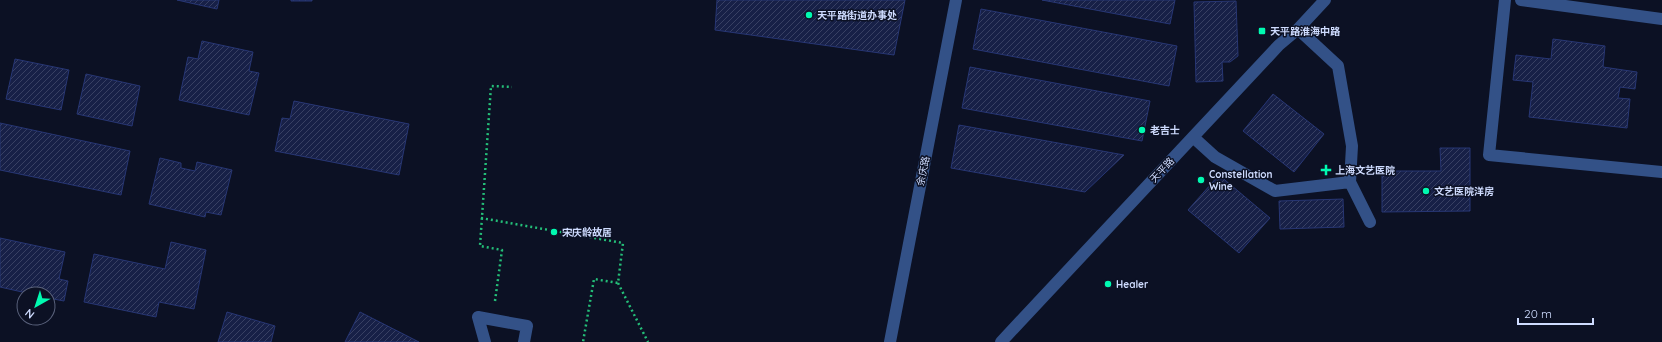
<svg xmlns="http://www.w3.org/2000/svg" width="1662" height="342" font-family="Quicksand,'Noto Sans SC',sans-serif">
<style>
.building{fill:url(#building-hatch);stroke:#273674}
.lines{fill:none;stroke-linecap:round;stroke-linejoin:round}
.path{stroke:#24be78;stroke-width:2.5;stroke-dasharray:2 3;stroke-linecap:butt}
.minor{stroke:#335187;stroke-width:12}
.poi-dot{fill:#00fab1;stroke:#0c1124;stroke-width:1.5}
.labels{text-anchor:middle;dominant-baseline:central;stroke-width:3;stroke-linejoin:round;paint-order:stroke}
.poi-label{font-size:10px;font-weight:bold;fill:#cfdcff;stroke:#0c1124;text-anchor:start}
.street-label{font-size:10px;fill:#cfdcff;stroke:#0c1124}
</style>
<defs>
<pattern id="building-hatch" width="6" height="6" patternUnits="userSpaceOnUse"><rect width="6" height="6" fill="#172047"/><path d="M-1 1l2-2M0 6l6-6M5 7l2-2" fill="none" stroke="#384063"/></pattern>
</defs>
<rect width="100%" height="100%" fill="#0c1124"/>
<path class="building" d="M177 0H219L217 9Z
M291 0H312V1H291Z
M717 0H905L894 55 715 30Z
M1042 0H1175L1170 24Z
M1236 1 1238 56 1230 62H1222L1223 81 1196 82 1194 2Z
M981 9 1177 46 1169 86 973 49Z
M1553 39 1605 46 1603 67 1637 72 1635 89 1620 87 1618 98 1630 99 1627 128 1529 117 1533 82 1513 80 1516 55 1551 59Z
M202 41 253 52 249 71 259 73 249 115 179 100 188 57 198 59Z
M15 59 69 70 61 110 6 99Z
M970 67 1150 101 1142 141 962 108Z
M86 74 140 86 132 126 77 114Z
M1273 94 1324 134 1294 172 1243 131Z
M294 101 409 124 399 175 275 151 282 118 290 119Z
M0 123 130 151 121 195 0 170Z
M959 125 1124 155 1085 192 951 168Z
M1440 148H1470V211L1382 212V171H1441Z
M160 158 181 163V168L195 171 197 162 232 170 221 215 206 212 205 217 149 204Z
M1219 175 1270 218 1239 253 1188 210Z
M1343 199 1344 227 1280 229 1279 201Z
M0 238 65 252 59 279 68 281 64 301 48 298V294H31L0 287Z
M171 242 206 250 194 309 159 302 156 317 84 302 94 254 165 269Z
M227 312 275 326 271 342H218Z
M360 312 419 342H345Z"/>
<g class="lines">
<path class="path" d="M481 218 623 243 618 283 594 279 583 342
M618 283 648 342
M495 301 502 250 480 246 491 86 512 87"/>
<path class="minor" d="M1505 0 1489 155 1662 172
M1521 0 1662 19
M1193 137 1215 157 1275 191 1350 182 1352 146 1338 66 1298 29
M1350 182 1370 222
M485 342 478 317 527 326 524 342
M890 342 956 0
M1001 342 1279 45 1298 29 1325 0"/>
</g>
<g class="poi-dot">
<circle cx="809" cy="15" r="4"/>
<rect x="1258" y="27" width="8" height="8" rx="2"/>
<circle cx="1142" cy="130" r="4"/>
<path d="M1324 164h4v4h4v4h-4v4h-4v-4h-4v-4h4z"/>
<circle cx="1201" cy="180" r="4"/>
<circle cx="1426" cy="191" r="4"/>
<circle cx="554" cy="232" r="4"/>
<circle cx="1108" cy="284" r="4"/>
</g>
<g class="labels">
<g class="poi-label">
<text x="817" y="15">天平路街道办事处</text>
<text x="1270" y="31">天平路淮海中路</text>
<text x="1150" y="130">老吉士</text>
<text x="1335" y="170">上海文艺医院</text>
<text x="1209" y="174">Constellation<tspan x="1209" dy="12">Wine</tspan></text>
<text x="1434" y="191">文艺医院洋房</text>
<text x="562" y="232">宋庆龄故居</text>
<text x="1116" y="284">Healer</text>
</g>
<g class="street-label">
<text transform="translate(1162 170) rotate(-47)">天平路</text>
<text transform="translate(923 171) rotate(-79)">余庆路</text>
</g>
</g>
<g transform="translate(36 306) rotate(219)"><circle r="19" fill="#0c1124" stroke="#5a627c"/>
<path d="M0-3L7 15L0 10L-7 15Z" fill="#00fab1"/>
<text y="-6" font-size="11" font-weight="bold" text-anchor="middle" fill="#cfdcff">N</text>
</g>
<path d="M1518 318v6h75v-6" fill="none" stroke="#cfdcff" stroke-width="2"/>
<text x="1524" y="318" font-size="12" fill="#cfdcff" stroke="#0c1124" stroke-width="3" paint-order="stroke">20 m</text>
</svg>
